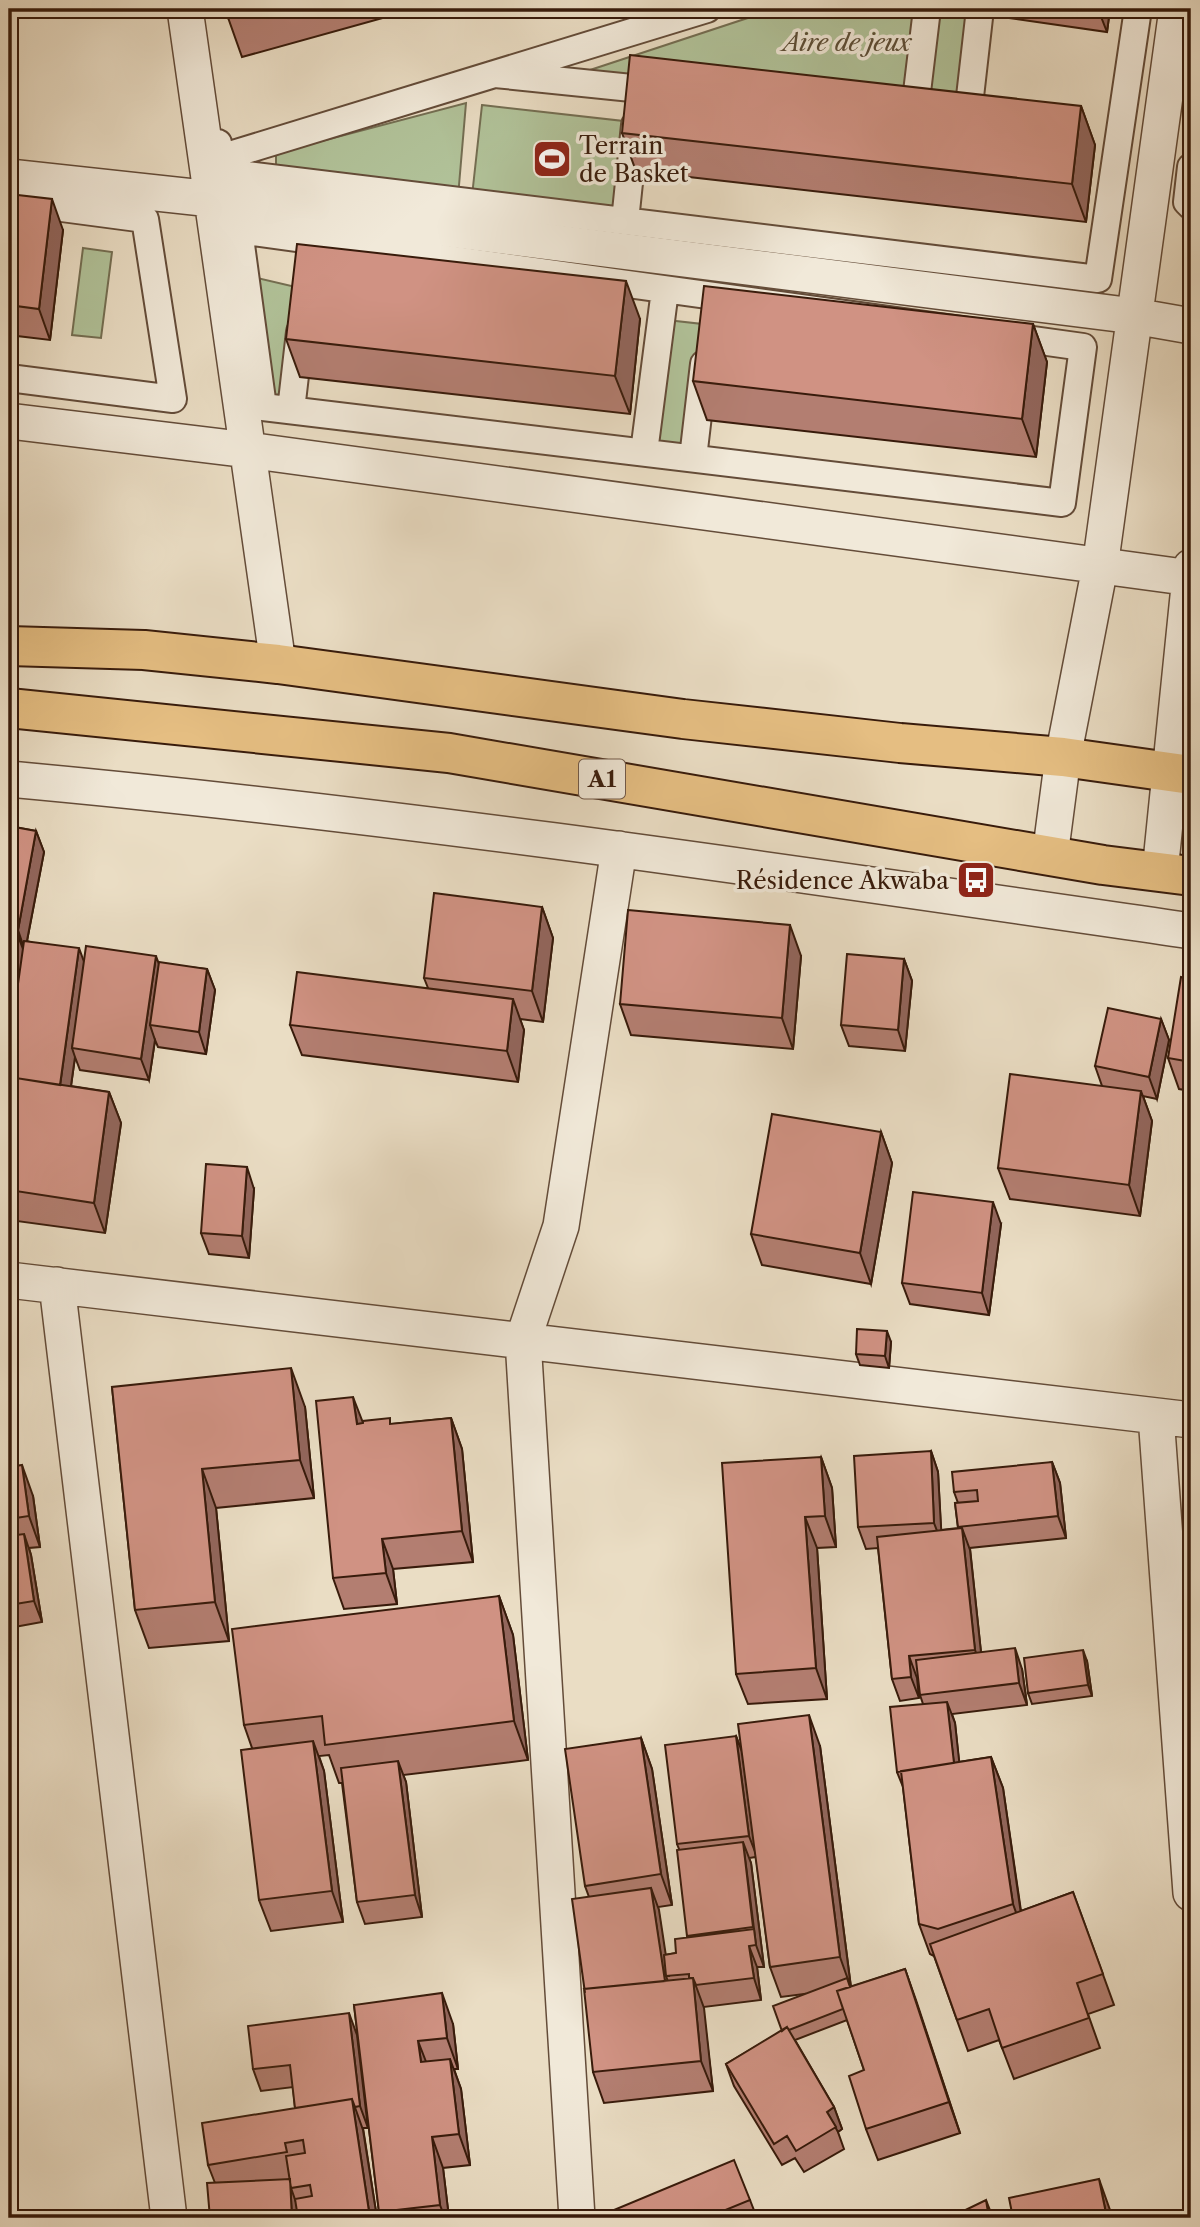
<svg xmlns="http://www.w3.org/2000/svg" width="1200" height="2227" font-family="'Libre Caslon Text',serif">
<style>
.green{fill:#b1c299;stroke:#746e52;stroke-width:2}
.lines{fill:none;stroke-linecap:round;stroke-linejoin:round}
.pedestrian-casing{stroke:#644c39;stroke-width:30}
.minor-casing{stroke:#644c39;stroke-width:38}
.primary-casing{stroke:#381b0b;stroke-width:42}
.pedestrian{stroke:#f1e9d9;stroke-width:26}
.minor{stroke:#f1e9d9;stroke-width:35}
.primary{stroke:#e5be82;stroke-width:38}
.wall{fill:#b37e71;stroke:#381b0b;stroke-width:2}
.shaded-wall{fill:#92665c;stroke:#381b0b;stroke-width:2}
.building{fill:#d09283;stroke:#381b0b;stroke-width:2}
.labels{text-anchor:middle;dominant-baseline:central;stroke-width:7;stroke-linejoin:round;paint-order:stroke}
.shield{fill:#f1e9d9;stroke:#705949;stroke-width:2}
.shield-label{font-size:23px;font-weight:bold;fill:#381b0b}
.park-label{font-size:24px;font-style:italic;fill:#5c4d36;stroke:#f1e9d9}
.poi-label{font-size:24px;fill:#381b0b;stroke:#f1e9d9;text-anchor:start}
</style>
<rect width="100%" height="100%" fill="#eaddc4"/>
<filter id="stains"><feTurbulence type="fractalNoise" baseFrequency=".00286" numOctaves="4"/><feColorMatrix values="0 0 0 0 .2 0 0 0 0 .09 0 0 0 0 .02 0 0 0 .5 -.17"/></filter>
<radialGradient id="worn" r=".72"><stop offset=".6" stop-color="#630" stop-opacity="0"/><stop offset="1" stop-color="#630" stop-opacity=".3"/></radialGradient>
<path class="green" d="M775 9H917L907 111 587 71Z
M937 9H968L958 111 924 109Z
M466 103 458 197 276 174V153Z
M482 105 632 122 621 213 472 196Z
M83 248 112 252 101 338 72 335Z
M253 277 300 288 287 397 270 395Z
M667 320 702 324 687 446 653 441Z"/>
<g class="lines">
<g class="pedestrian-casing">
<path id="pedestrian" d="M495 74 661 91
M914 117 927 9
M967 123 980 9
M218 143 222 172 1098 279 1138 9
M220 158 707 9
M1191 167 1187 202 1191 206
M9 201 145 219 173 399 9 378
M625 221 635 125
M239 230 1083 347 1062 503 263 407Z
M291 410 300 332
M644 452 665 290
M693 458 704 364"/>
</g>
<g class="minor-casing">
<path id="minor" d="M185 9 278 664
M9 177 212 199 1134 316 1191 326
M9 421 248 450 1191 578
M9 779C405 815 798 874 1191 931
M1050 856 1063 757 1100 567 1177 9
M1160 872 1191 567
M9 1280 1191 1420
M57 1285 169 2218
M1156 1416 1191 1893
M577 2218 523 1340 561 1226 619 849"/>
</g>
<g class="primary-casing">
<path id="primary" d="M9 646 144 650 278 664 683 719 900 743 1063 757 1191 775
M9 708 449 753 1103 865 1191 876"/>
</g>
<use href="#pedestrian" class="pedestrian"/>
<use href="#minor" class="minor"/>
<use href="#primary" class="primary"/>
</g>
<path class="wall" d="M225 9H415L242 57Z
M992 9H1110L1107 32 995 16Z
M1081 106 1095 145 1086 222 636 171 622 133Z
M9 194 63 230 50 340 9 335Z
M640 319 630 414 300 377 286 339Z
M1033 324 1047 362 1036 457 707 420 693 381Z
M9 826 36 831 44 852 27 941 84 962 159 964 207 969 215 990 206 1054 158 1047 155 1040 149 1080 80 1070 75 1057 71 1086 109 1092 121 1123 105 1233 9 1220V1048L16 995H9Z
M542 907 553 938 543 1022 520 1019 524 1030 518 1082 302 1055 290 1025 428 988 424 978Z
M801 956 793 1049 631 1035 620 1004Z
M904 959 912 981 905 1051 849 1046 841 1025Z
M1191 979V1091L1179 1089 1168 1058Z
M1161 1019 1169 1040 1157 1099 1143 1096 1152 1121 1140 1216 1010 1199 998 1168 1102 1086 1095 1066Z
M881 1132 892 1163 871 1284 762 1265 751 1234Z
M254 1189 249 1258 209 1254 201 1233Z
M1001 1224 989 1315 910 1304 902 1283Z
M891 1342 889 1368 860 1365 856 1354Z
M112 1387 305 1407 314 1498 216 1508 229 1641 149 1648 135 1610Z
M451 1418 462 1449 473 1562 393 1569 397 1604 344 1609 333 1578 363 1423 392 1424Z
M931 1451 938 1472 941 1530 958 1528 955 1503H958L954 1492 1052 1462 1060 1483 1066 1538 970 1548 981 1652 1022 1669 1027 1705 952 1714 955 1723 959 1762 991 1757 1003 1788 1021 1911 1073 1892 1114 2005 1088 2014 1100 2048 1014 2079 999 2040 968 2051 934 1956 930 1954 919 1924 903 1787 897 1772 923 1704 920 1695 918 1678 919 1698 900 1701 892 1679 878 1548 866 1549 858 1527Z
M821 1457 832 1488 836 1547 817 1548 827 1699 748 1704 736 1674Z
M9 1467 33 1496 40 1547 29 1548 31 1555 42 1622 9 1628Z
M499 1596 513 1635 528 1760 403 1775 406 1782 422 1917 365 1924 357 1902 342 1783H339L329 1755 319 1756 324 1771 343 1922 271 1931 259 1900 252 1748 244 1725Z
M1087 1661 1092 1696 1032 1704 1028 1693Z
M736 1736 741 1749 820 1746 851 1987 905 1969 960 2133 878 2160 866 2129 864 2070 847 2020 795 2040 834 2107 842 2129 838 2132 844 2149 804 2172 795 2158 782 2165 734 2086 726 2064 782 2031 804 1994 781 1997 770 1967 756 1857 749 1858 751 1863 764 1967H757L761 2000 703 2007 713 2091 604 2103 593 2072 589 1897 585 1886 641 1738 652 1769 672 1905 658 1907 665 1955 676 1953 688 1938 679 1849 677 1844Z
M354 2005 453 2024 458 2069H454L461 2089 470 2165 443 2168 449 2218H382L379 2212Z
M357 2035 368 2128H363L377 2218 215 2183 208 2165 295 2108 293 2087 261 2091 253 2069Z
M750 2200 757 2218H603Z"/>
<path class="shaded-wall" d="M1098 9H1110L1107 32Z
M1081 106 1095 145 1086 222 1072 184Z
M52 199 63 230 50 340 39 309Z
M626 281 640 319 630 414 615 376Z
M1033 324 1047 362 1036 457 1022 419Z
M36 831 44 852 25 951 18 930Z
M542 907 553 938 543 1022 532 991Z
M790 925 801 956 793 1049 782 1018Z
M18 936 26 957 22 996 14 974Z
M79 948 87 970 72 1048 75 1057 68 1107 60 1086Z
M156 956 164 978 150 1025 155 1040 149 1080 141 1059Z
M904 959 912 981 905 1051 898 1030Z
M207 969 215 990 206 1054 199 1032Z
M513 999 524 1030 518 1082 507 1051Z
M1161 1019 1169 1040 1157 1099 1149 1077Z
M1141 1091 1152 1121 1140 1216 1129 1185Z
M109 1092 121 1123 105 1233 94 1203Z
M881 1132 892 1163 871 1284 860 1253Z
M247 1167 254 1189 249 1258 242 1236Z
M993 1202 1001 1224 989 1315 982 1293Z
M887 1331 891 1342 889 1368 885 1356Z
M291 1368 305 1407 314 1498 300 1460Z
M353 1397 365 1428 357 1424Z
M451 1418 462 1449 473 1562 462 1531Z
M931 1451 938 1472 942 1544 934 1523Z
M821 1457 832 1488 836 1547 825 1516Z
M1052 1462 1060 1483 1066 1538 1058 1516Z
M22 1465 33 1496 40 1547 29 1516Z
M202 1469 216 1508 229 1641 215 1602Z
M805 1517 817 1548 827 1699 816 1668Z
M962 1528 970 1550 983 1671 975 1650Z
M24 1534 31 1555 42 1622 34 1601Z
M382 1539 393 1569 397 1604 386 1573Z
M499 1596 513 1635 528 1760 514 1721Z
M1015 1648 1022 1669 1027 1705 1019 1683Z
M1083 1650 1087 1661 1092 1696 1088 1685Z
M909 1656 917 1678 919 1698 911 1677Z
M947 1702 955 1723 962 1787 954 1765Z
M809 1715 820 1746 851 1988 840 1957Z
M736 1736 744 1757 757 1857 749 1836Z
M641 1738 652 1769 672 1905 661 1874Z
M313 1741 324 1771 343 1922 332 1891Z
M991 1757 1003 1788 1024 1935 1013 1904Z
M398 1761 406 1782 422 1917 415 1895Z
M743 1842 751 1863 764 1967 756 1945Z
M651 1888 659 1910 669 1976H666L670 1987 665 1985Z
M749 1946 757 1967 761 2000 754 1978Z
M905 1969 916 2000 960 2133 949 2102Z
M693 1978 704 2008 713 2091 701 2061Z
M442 1993 453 2024 458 2069 447 2038Z
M349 2013 357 2035 368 2128 360 2106Z
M418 2041 430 2072 421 2062Z
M450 2059 461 2089 470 2165 459 2134Z
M352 2099 363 2130 377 2218H370Z
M834 2107 842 2129 838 2132 827 2112Z
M432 2137 443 2168 449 2218H445L440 2205Z
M290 2179 291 2188 298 2208 299 2218H292Z
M1099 2179 1110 2210 1112 2218H1107Z
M986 2200 993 2218H989Z"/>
<path class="building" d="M225 9H262L228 18Z
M630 55 1081 106 1072 184 622 133Z
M9 194 52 199 39 309 9 305Z
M297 244 626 281 615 376 286 339Z
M704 286 1033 324 1022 419 693 381Z
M9 826 36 831 18 930 9 928Z
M434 893 542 907 532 991 424 978Z
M628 910 790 925 782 1018 620 1004Z
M9 935 18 936 14 974H9Z
M24 941 79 948 60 1085 9 1077V1048Z
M86 946 156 956 141 1059 72 1048Z
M847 954 904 959 898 1030 841 1025Z
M159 962 207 969 199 1032 150 1025Z
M297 972 513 999 507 1051 290 1025Z
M1181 977 1191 979V1062L1168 1058Z
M1108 1008 1161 1019 1149 1077 1095 1066Z
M1010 1074 1141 1091 1129 1185 998 1168Z
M9 1077 109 1092 94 1203 9 1190Z
M772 1114 881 1132 860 1253 751 1234Z
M206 1164 247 1167 242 1236 201 1233Z
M913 1192 993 1202 982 1293 902 1283Z
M857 1329 887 1331 885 1356 856 1354Z
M291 1368 300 1460 202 1469 215 1602 135 1610 112 1387Z
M353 1397 357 1424 363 1423V1421L390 1418V1424L451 1418 462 1531 382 1539 386 1573 333 1578 316 1401Z
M931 1451 934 1523 858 1527 854 1456Z
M821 1457 825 1516 805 1517 816 1668 736 1674 722 1463Z
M1052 1462 1058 1516 958 1527 955 1503 978 1501 977 1490 954 1492 952 1472Z
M22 1465 29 1516 9 1519V1467Z
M962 1528 975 1650 909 1656 911 1677 892 1679 877 1537Z
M24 1534 34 1601 9 1605V1536Z
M499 1596 514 1721 325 1745 322 1716 244 1725 232 1629Z
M1015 1648 1019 1683 920 1695 916 1660Z
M1083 1650 1088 1685 1028 1693 1024 1658Z
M947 1702 954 1763 897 1772 890 1707Z
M809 1715 840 1957 770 1967 738 1724Z
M736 1736 749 1836 677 1844 665 1745Z
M641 1738 661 1874 585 1886 565 1749Z
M313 1741 332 1891 259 1900 241 1750Z
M991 1757 1013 1904 938 1929 919 1924 901 1771Z
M398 1761 415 1895 357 1902 341 1768Z
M743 1842 753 1927 687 1936 677 1850Z
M651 1888 665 1981 584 1989 585 1993 572 1899Z
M1073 1892 1103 1974 1077 1983 1089 2018 1002 2048 989 2009 957 2020 930 1944Z
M754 1929 756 1945 749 1946 754 1978 696 1985 693 1978H689V1974L666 1976 664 1955 676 1953 675 1939Z
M905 1969 949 2102 866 2129 849 2076 864 2070 837 1991Z
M693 1978 701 2061 593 2072 584 1989Z
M847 1978 850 1987 837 1991 843 2009 789 2030 787 2027 782 2031 773 2006Z
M442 1993 447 2038 418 2041 421 2062 450 2059 459 2134 432 2137 440 2205 379 2212 354 2005Z
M349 2013 360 2106 355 2107 352 2099 295 2108 290 2065 253 2069 248 2026Z
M787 2027 834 2107 827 2112 836 2127 796 2151 787 2136 774 2144 726 2064Z
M352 2099 370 2218H298L295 2199 312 2196 310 2185 291 2188 286 2156 305 2153 303 2140 285 2143 287 2152 208 2165 202 2123Z
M734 2160 750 2200 706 2218H604L602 2215Z
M290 2179 292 2218H210L207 2183Z
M1099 2179 1107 2218H1013L1009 2198Z
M986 2200 989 2218H949Z"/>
<defs>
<g id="stadium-square" transform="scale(2.0125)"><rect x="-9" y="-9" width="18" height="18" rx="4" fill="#8f2418" stroke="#f1e9d9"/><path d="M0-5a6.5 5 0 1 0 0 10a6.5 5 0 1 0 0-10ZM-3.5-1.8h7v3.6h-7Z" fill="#fff"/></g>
<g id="bus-square" transform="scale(2.0125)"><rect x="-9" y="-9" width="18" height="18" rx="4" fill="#8f2418" stroke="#f1e9d9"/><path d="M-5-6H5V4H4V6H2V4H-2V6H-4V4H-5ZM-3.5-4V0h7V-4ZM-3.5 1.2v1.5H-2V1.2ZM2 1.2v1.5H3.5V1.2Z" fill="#fff"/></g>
</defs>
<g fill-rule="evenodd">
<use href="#stadium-square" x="552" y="159"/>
<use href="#bus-square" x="976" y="880"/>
</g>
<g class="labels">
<rect class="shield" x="579" y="759.5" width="46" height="39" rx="5"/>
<g class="shield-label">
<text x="602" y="779">A1</text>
</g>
<g class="park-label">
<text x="847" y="42">Aire de jeux</text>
</g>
<g class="poi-label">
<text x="579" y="145">Terrain<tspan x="579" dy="28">de Basket</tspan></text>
<text x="949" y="880" text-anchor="end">Résidence Akwaba</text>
</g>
</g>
<rect width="1200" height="2227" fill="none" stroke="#eaddc4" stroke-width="35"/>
<rect x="10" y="10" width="1179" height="2206" fill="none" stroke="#381b0b" stroke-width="3.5"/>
<rect x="18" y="18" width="1165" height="2192" fill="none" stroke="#381b0b" stroke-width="2"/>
<rect width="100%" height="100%" filter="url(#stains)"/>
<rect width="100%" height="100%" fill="url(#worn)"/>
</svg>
